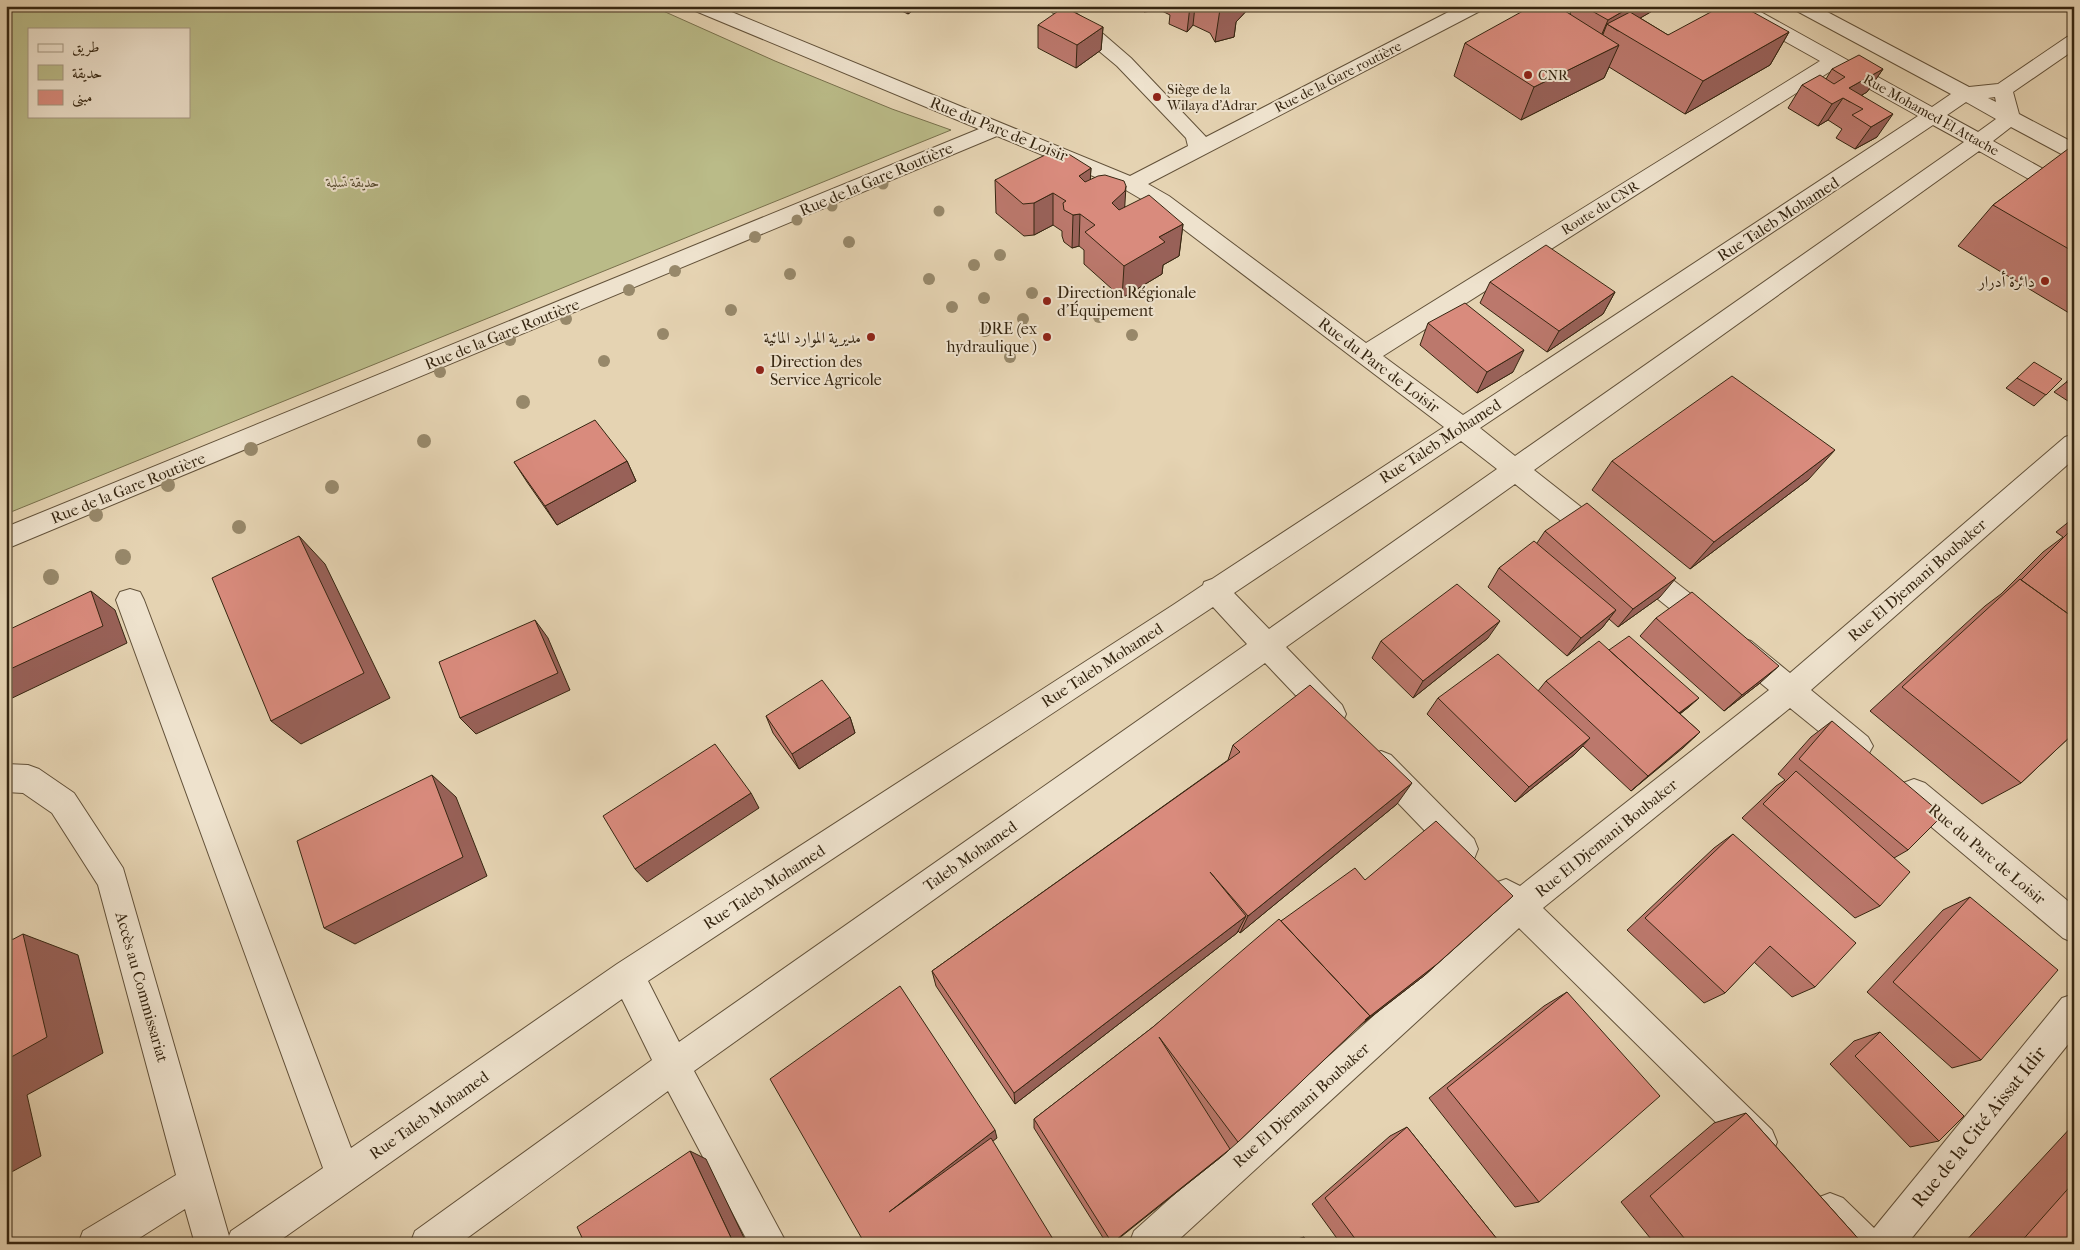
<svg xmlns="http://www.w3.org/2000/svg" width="2080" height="1250" font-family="'IM FELL French Canon',Amiri,serif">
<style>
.green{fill:#babb88;stroke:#78704c;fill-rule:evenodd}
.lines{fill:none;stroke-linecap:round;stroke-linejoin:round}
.minor-casing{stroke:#625139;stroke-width:2}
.minor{fill:#eee2cd;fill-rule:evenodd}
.tree{fill:#97886a}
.wall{fill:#bb786c;stroke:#362611}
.shaded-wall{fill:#986158;stroke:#362611}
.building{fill:#d98b7d;stroke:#362611}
.poi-dot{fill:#8f2418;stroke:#eee2cd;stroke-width:2}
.labels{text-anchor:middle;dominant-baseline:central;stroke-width:4;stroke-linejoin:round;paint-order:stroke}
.far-poi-label{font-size:14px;fill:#362611;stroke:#eee2cd;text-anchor:start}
.far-street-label{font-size:14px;fill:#362611;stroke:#eee2cd}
.far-park-label{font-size:14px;font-style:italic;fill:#574b2f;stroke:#eee2cd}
.street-label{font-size:16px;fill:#362611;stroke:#eee2cd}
.poi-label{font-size:16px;fill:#362611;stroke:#eee2cd;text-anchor:end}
.near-street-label{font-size:19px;fill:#362611;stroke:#eee2cd}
</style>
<rect width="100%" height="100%" fill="#e5d3b2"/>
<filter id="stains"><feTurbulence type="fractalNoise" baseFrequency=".004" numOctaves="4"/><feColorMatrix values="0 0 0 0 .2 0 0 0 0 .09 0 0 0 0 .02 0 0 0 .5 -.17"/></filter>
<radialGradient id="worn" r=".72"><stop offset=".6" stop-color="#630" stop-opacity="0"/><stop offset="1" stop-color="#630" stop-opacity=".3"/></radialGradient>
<path class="green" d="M6 6H652L775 61 892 109 951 130 6 514ZM29 29H189V116H29Z"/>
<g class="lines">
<g class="minor-casing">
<path id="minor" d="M691 6H717L1130 176 1188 146 1186 138 1117 66 1045 6H1066L1094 26 1131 58 1206 137 1460 6H1484L1482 10 1148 184 1169 196 1366 343 1820 61 1729 10 1727 6H1750L1932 107 1951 94 1795 10 1793 6H1816L1969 87 1998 84 2067 37 2074 35V50L2013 92 2019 114 2074 143V159L2067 157 2011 127 1993 141 2074 186V202L2066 200 1979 151 1534 470 1609 529 1613 537 1609 545 1600 548 1591 545 1515 484 1286 647 1342 705 1346 714 1342 723 1332 727 1322 723 1265 663 694 1071 787 1244H749L668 1091 459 1244H410L415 1231 652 1060 622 999 275 1244H195L185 1209 130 1244H78L83 1231 176 1175 98 885 52 813 23 793 6 792V764L28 765 39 769 74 793 123 868 229 1236 231 1231 323 1168 116 600 120 592 130 589 140 592 144 600 351 1148 617 964 1173 605 1203 585 1204 582 1212 579 1444 427 1153 206 1124 189 997 136 6 549V527L979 129 693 10ZM1834 69 1918 116 1463 415 1383 356ZM1995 97 1996 102 1988 98ZM1966 102 1996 119 1978 132 1947 115ZM1933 125 1964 142 1515 456 1480 428ZM1461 441 1497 469 1269 629 1234 593ZM1213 607 1247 644 679 1042 648 981Z
M2074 434V459L1811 690 1868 737 1873 746 1868 755 1858 759 1848 755 1790 708 1543 908 1772 1130 1777 1142 1772 1154 1760 1159 1748 1154 1519 928 1174 1244H1129L1134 1231 1496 906 1490 894 1495 883 1506 879 1520 886 1769 690 1731 659 1727 650 1731 641 1741 638 1751 641 1790 673 2065 437Z
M1637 556 1646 559 1719 616 1723 624 1719 632 1709 636 1699 632 1628 575 1624 567 1628 559Z
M1381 751 1391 755 1474 839 1478 849 1474 859 1463 864 1452 859 1371 775 1366 765 1371 755Z
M1914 779 1925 783 2074 906V943L2063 938 1903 803 1899 793 1903 783Z
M2074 994V1037L1907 1244H1838L1817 1224 1812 1211 1817 1198 1830 1193 1843 1198 1874 1228 2062 998Z"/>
</g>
<use href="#minor" class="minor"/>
</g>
<g class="tree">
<circle cx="883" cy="184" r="5.5"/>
<circle cx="832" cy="206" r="5.5"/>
<circle cx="939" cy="211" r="5.5"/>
<circle cx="797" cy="220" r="5.5"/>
<circle cx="755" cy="237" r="6"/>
<circle cx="849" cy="242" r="6"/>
<circle cx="1000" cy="255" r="6"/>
<circle cx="974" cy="265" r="6"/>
<circle cx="675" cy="271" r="6"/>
<circle cx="790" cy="274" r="6"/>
<circle cx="929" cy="279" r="6"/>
<circle cx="629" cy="290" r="6"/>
<circle cx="1032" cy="293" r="6"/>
<circle cx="984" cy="298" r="6"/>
<circle cx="952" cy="307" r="6"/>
<circle cx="731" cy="310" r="6"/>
<circle cx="1099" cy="317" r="6"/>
<circle cx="566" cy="319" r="6"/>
<circle cx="1023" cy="319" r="6"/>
<circle cx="985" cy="331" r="6"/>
<circle cx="663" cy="334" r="6"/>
<circle cx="1132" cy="335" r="6"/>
<circle cx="510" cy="340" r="6"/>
<circle cx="1010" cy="357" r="6"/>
<circle cx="604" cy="361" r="6"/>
<circle cx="440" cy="372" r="6"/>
<circle cx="523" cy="402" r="7"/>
<circle cx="424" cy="441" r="7"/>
<circle cx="251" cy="449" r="7"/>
<circle cx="168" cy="485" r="7"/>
<circle cx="332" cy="487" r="7"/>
<circle cx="96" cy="515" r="7"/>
<circle cx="239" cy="527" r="7"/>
<circle cx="123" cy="557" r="8"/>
<circle cx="51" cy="577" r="8"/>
</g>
<path class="wall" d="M892 6H919L908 14Z
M1143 6H1251L1236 22 1234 37 1215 42 1210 33 1193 25 1187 32 1169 24 1170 15 1160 10 1144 12Z
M1573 6H1661L1640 18 1668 35 1789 32 1770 65 1685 114 1609 67 1604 78 1521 120 1454 76 1465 43 1570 14Z
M1038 25 1103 27 1101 50 1076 68 1038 48Z
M1832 69H1883L1867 92 1862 95 1877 137 1855 149 1836 138 1842 129 1828 120 1818 126 1788 108 1802 85 1826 79Z
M2074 146V316L1958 246 1993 205Z
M1091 168 1090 180 1125 207 1183 224 1179 256 1163 265 1162 274 1122 298 1084 264V250L1079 246 1072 248 1064 242 1062 236V231L1053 225 1034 235 1024 236 996 213 995 180Z
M1490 282 1615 292 1603 314 1547 352 1480 303Z
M1428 323 1513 372 1477 393 1420 345Z
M2074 376V400L2071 403 2054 392Z
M2017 378 2062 379 2034 406 2006 388Z
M627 461 636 481 557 525 527 482 514 462Z
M1612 461 1809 479 1690 569 1592 490Z
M2074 517V733L2021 783 1982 804 1870 711 1985 606 2001 594 2043 552 2063 537 2056 532 2071 520H2070Z
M1545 531 1660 597 1618 627 1609 619 1602 628 1567 656 1488 587 1499 568 1537 543Z
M1656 618 1760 683 1724 711 1640 636Z
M1488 638 1413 698 1372 658 1381 641Z
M1609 650 1690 706 1680 714 1700 732 1631 791 1583 746 1575 754 1515 802 1427 714 1438 698 1538 691 1546 681Z
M766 716 850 717 855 733 799 769 773 733Z
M1832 721 1908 850 1894 858 1880 906 1855 918 1742 818 1776 786 1785 780 1778 774 1811 737Z
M1233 745 1397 804 1240 933 1238 931 1237 933 1015 1104 936 986 932 971 1228 760Z
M1733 834 1815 987 1792 997 1754 962 1725 993 1704 1003 1627 930 1714 848Z
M1365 880 1513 896 1425 975 1357 1028 1238 1142 1221 1157 1112 1244H1107L1034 1128V1119L1153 1027 1281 921Z
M1970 897 1981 1060 1952 1068 1867 992 1943 910Z
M1567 992 1539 1202 1515 1207 1429 1098 1544 1006Z
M1880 1032 1939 1141 1910 1147 1830 1064 1854 1041Z
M1746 1113 1863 1244H1655L1621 1202 1714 1123Z
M2074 1124V1244H1963Z
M1407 1127 1501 1244H1341L1312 1204 1390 1136Z
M1304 1237 1309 1244H1288L1291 1241Z"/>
<path class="shaded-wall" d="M907 6H919L908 14Z
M1190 6H1195L1193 25 1187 32Z
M1229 6H1251L1236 22 1234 37 1215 42 1220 9Z
M1632 6H1661L1618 31 1607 24 1600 42 1598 43 1608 20Z
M1103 27 1101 50 1076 68 1077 45Z
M1789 32 1770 65 1685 114 1703 81Z
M1619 45 1604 78 1521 120 1534 87Z
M1883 69 1867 92 1850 102 1843 98 1828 120 1818 126 1832 104 1849 88Z
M1893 114 1877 137 1855 149 1871 127Z
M1091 168 1089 201 1079 176Z
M1126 186 1124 219 1112 203Z
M1053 193V225L1034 235V203Z
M1080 214 1079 246 1072 248 1073 215Z
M1183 224 1179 256 1163 265 1162 274 1122 298 1124 266 1159 237Z
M1615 292 1603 314 1547 352 1559 331Z
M1524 350 1513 372 1477 393 1487 372Z
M1835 450 1809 479 1690 569 1714 542Z
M627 461 636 481 557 525 545 506Z
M299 536 325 564 390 698 301 744 271 721Z
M1676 578 1660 597 1618 627 1633 609Z
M91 591 115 610 127 643 6 701V671Z
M1616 610 1602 628 1567 656 1581 638Z
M535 620 548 638 570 690 476 734 460 718Z
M1500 621 1488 638 1413 698 1423 681Z
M1779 666 1760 683 1724 711 1742 695Z
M1699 698 1690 706 1669 722 1678 714Z
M850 717 855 733 799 769 792 754Z
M1700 732 1683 748 1631 791 1648 776Z
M1590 738 1575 754 1515 802 1529 787Z
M432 775 456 797 487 876 355 944 324 928Z
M1412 783 1397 804 1240 933 1248 916Z
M751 793 759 808 647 882 635 869Z
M6 915 23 984 6 979Z
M1246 916 1237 933 1015 1104 1014 1093Z
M23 934 78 955 103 1053 27 1095 41 1156 6 1175V1060Z
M1437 964 1425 975 1355 1029 1365 1020Z
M995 1130 997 1138 896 1217 889 1212Z
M1230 1149 1221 1157 1111 1244 1112 1243Z
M690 1151 706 1159 747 1244H734Z"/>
<path class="building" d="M1218 6H1229L1220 9Z
M1532 6H1557L1619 45 1534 87 1465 43Z
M1583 6H1632L1608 20Z
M1722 6H1742L1789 32 1703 81 1607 24 1630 12 1668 35Z
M1064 7 1103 27 1077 45 1038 25Z
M1859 55 1883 69 1849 88 1893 114 1871 127 1852 115 1863 109 1843 98 1832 104 1802 85 1820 75 1834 84 1845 77 1832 69Z
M2072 146H2074V252L1993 205Z
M1059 148 1091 168 1079 176 1085 182 1098 176 1105 175 1124 181 1126 186 1125 191 1112 203 1119 210 1149 195 1183 224 1159 237 1165 242 1124 266 1085 232 1095 225 1080 214 1073 215 1064 210 1063 203 1066 201 1053 193 1034 203 1023 204 995 180Z
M1546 245 1615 292 1559 331 1490 282Z
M1465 303 1524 350 1487 372 1428 323Z
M2034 362 2062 379 2046 395 2017 378Z
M1732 376 1835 450 1714 542 1612 461Z
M2074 376V386L2066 382Z
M595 420 627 461 545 506 514 462Z
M1587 503 1676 578 1633 609 1545 531Z
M2074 518V526L2069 522Z
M2068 533 2074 537V618L2021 580Z
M299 536 364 673 271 721 212 578Z
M1534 541 1616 610 1581 638 1499 568Z
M2020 579 2074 618V733L2021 783 1902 687Z
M1457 584 1500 621 1423 681 1381 641Z
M91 591 103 626 6 671V631Z
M1692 592 1779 666 1742 695 1656 618Z
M535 620 558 673 460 718 439 662Z
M1629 636 1699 698 1679 713 1609 650Z
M1599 641 1700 732 1648 776 1546 681Z
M1498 654 1590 738 1529 787 1438 698Z
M822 680 850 717 792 754 766 716Z
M1310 685 1412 783 1248 916 1210 872 1246 916 1014 1093 932 971 1240 752 1233 745Z
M1832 721 1943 815 1908 850 1799 759Z
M715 744 751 793 635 869 603 816Z
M1796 771 1910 872 1880 906 1763 804Z
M432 775 463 857 324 928 297 841Z
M1436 821 1513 896 1437 964 1365 1020 1370 1016 1281 921 1355 868 1365 880Z
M1733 834 1856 943 1815 987 1770 946 1725 993 1645 918Z
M1970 897 2058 970 1981 1060 1893 982Z
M1279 919 1370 1016 1238 1142 1159 1037 1230 1149 1112 1243 1034 1119 1153 1027Z
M23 934 47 1037 6 1060V943Z
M900 986 995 1130 889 1212 991 1138 1056 1244H865L770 1079Z
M1567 992 1660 1096 1539 1202 1447 1088Z
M1880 1032 1964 1116 1939 1141 1855 1056Z
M1746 1113 1863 1244H1689L1650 1196Z
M1407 1127 1501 1244H1359L1325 1198Z
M690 1151 734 1244H585L577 1227Z
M2074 1182V1244H2019Z
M1304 1237 1309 1244H1296Z"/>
<g class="poi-dot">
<circle cx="1528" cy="75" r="5"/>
<circle cx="1157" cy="97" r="5"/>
<circle cx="2045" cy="281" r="5"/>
<circle cx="1047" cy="301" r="5"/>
<circle cx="871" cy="337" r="5"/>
<circle cx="1047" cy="337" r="5"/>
<circle cx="760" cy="370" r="5"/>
</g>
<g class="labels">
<g class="far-poi-label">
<text x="1538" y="75">CNR</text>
<text x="1167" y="89">Siège de la<tspan x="1167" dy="16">Wilaya d'Adrar</tspan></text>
</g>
<g class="far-street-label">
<text transform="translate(1338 77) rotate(-27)">Rue de la Gare routière</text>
<text transform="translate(1931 115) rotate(29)">Rue Mohamed El Attache</text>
<text transform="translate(1600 208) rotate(-32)">Route du CNR</text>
</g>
<g class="far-park-label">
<text x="353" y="182">حديقة تسلية</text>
</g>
<g class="street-label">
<text transform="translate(999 129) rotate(22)">Rue du Parc de Loisir</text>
<text transform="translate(876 179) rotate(-23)">Rue de la Gare Routière</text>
<text transform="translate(1778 219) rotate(-33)">Rue Taleb Mohamed</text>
<text transform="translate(502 334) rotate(-22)">Rue de la Gare Routière</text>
<text transform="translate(1379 365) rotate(37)">Rue du Parc de Loisir</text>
<text transform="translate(1440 441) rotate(-33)">Rue Taleb Mohamed</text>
<text transform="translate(128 488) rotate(-22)">Rue de la Gare Routière</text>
<text transform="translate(1917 580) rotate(-41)">Rue El Djemani Boubaker</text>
<text transform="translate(1102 665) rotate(-33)">Rue Taleb Mohamed</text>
<text transform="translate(1606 838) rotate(-39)">Rue El Djemani Boubaker</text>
<text transform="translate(1987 854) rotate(40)">Rue du Parc de Loisir</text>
<text transform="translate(970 856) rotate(-35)">Taleb Mohamed</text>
<text transform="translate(764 887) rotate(-33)">Rue Taleb Mohamed</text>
<text transform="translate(142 987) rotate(74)">Accès au Commissariat</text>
<text transform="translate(1301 1105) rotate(-42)">Rue El Djemani Boubaker</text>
<text transform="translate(429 1115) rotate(-35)">Rue Taleb Mohamed</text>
</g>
<g class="poi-label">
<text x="2035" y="281">دائرة أدرار</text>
<text x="1057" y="292" text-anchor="start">Direction Régionale<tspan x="1057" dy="18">d'Équipement</tspan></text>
<text x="1037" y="328">DRE (ex<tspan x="1037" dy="18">hydraulique )</tspan></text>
<text x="861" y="337">مديرية الموارد المائية</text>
<text x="770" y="361" text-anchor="start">Direction des<tspan x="770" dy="18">Service Agricole</tspan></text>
</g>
<g class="near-street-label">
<text transform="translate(1979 1127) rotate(-51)">Rue de la Cité Aissat Idir</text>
</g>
</g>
<rect width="2080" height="1250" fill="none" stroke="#e5d3b2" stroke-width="25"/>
<rect x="8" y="8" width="2065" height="1235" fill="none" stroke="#362611" stroke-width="2.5"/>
<rect x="12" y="12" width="2055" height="1225" fill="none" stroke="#362611"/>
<rect x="28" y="28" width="162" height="90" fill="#eee2cd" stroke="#a49782"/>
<rect x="38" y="44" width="25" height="8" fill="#eee2cd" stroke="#a49782"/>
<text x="72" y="52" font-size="15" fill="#362611">طريق</text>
<rect x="38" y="65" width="25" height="15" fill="#babb88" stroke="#a49782"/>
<text x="72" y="78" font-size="15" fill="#362611">حديقة</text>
<rect x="38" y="90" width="25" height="15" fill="#d98b7d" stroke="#a49782"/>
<text x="72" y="102" font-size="15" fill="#362611">مبنى</text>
<rect width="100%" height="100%" filter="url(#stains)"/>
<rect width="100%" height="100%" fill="url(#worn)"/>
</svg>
